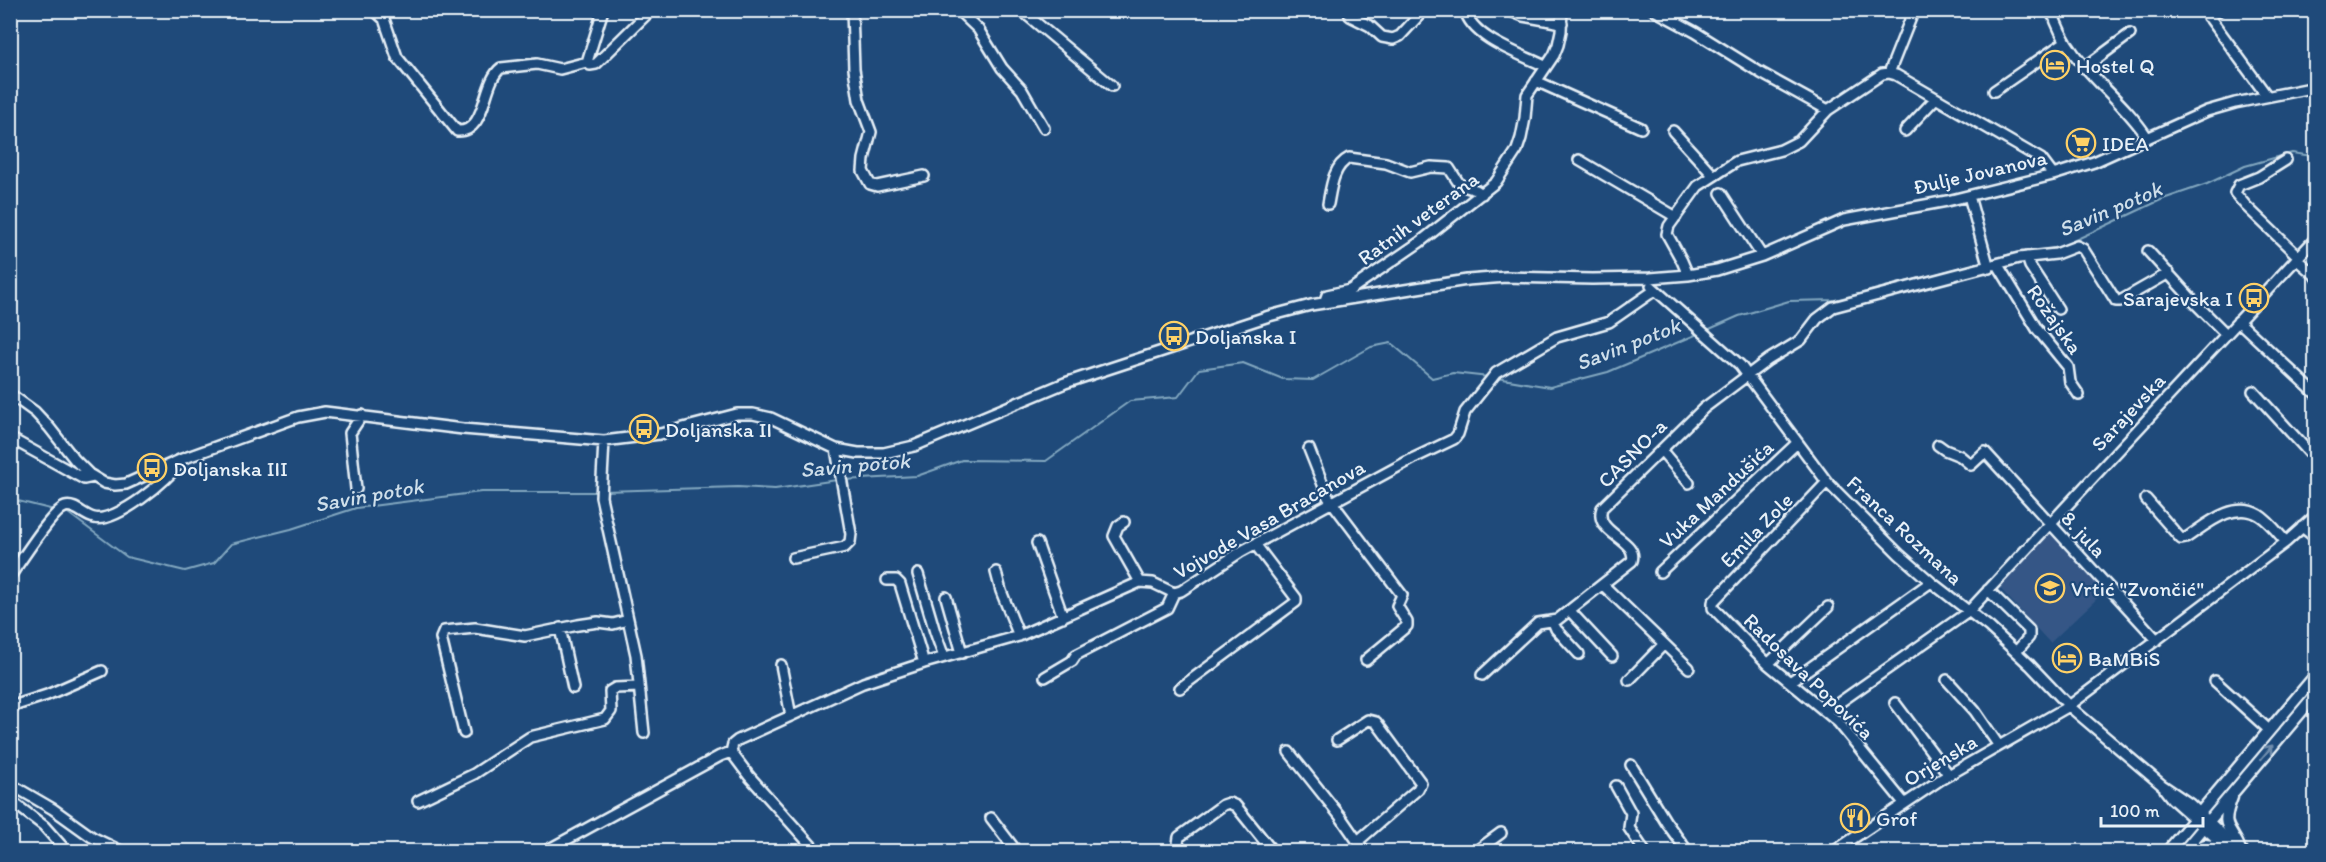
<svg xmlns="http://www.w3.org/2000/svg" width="2326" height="862" font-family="Itim,sans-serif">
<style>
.built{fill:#345786}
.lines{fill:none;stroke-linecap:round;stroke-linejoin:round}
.stream{stroke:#83a8c0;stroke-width:2}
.minor-casing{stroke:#e8f1f8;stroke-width:14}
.major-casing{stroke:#e8f1f8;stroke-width:15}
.minor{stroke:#1f4a7a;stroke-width:9}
.major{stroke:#1f4a7a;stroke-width:10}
.oneway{stroke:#6f8dac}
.labels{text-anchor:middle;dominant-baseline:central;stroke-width:4.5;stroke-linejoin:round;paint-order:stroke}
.poi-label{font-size:21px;fill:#e8f1f8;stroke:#1f4a7a;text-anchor:start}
.street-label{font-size:21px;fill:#e8f1f8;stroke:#1f4a7a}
.water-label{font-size:22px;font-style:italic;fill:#cfdfea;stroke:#1f4a7a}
</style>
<rect width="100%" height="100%" fill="#1f4a7a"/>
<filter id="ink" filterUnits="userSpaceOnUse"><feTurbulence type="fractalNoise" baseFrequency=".0167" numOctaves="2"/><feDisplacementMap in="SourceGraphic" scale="12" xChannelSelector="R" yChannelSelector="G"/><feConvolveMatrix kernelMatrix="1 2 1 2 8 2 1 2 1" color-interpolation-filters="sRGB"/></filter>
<g filter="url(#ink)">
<path class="built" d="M2054 527 2087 564 2084 568 2104 592 2050 643 1996 584Z"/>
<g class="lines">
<path class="stream" d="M1989 260 2015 253 2058 248 2163 199 2207 184 2245 166 2292 153 2312 156 2316 154
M1705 331 1739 316 1789 301 1835 300 1983 262
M1497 378 1550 387 1608 372 1700 333
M843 480 917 476 962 460 1046 461 1130 401 1178 397 1199 369 1243 363 1283 379 1313 380 1371 347 1391 343 1432 378 1453 373 1489 377
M604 491 738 487 775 489 837 480
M10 499 54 510
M63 512 68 513 127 557 185 571 214 563 231 544 291 529 356 508 481 492H598"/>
<g class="minor-casing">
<path id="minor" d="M374 10 384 19 397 57 457 131C487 133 482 82 501 68L537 64 560 69 587 62
M603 10 587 62 590 65 596 64 651 10
M852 10 854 69 859 100 871 132 864 159 863 171 870 184 877 186 924 176
M958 10 978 29 1002 68 1022 90 1044 128
M1021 10 1112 86
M1349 10 1350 16 1370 26 1382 37 1393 39 1400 36 1424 10
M1465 10C1472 39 1521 54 1545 66
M1508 10 1523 16 1562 23
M1654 10 1695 32 1761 73 1828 110
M2052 10C2067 65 2117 91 2147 137
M2204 10 2267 96
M2053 16 2065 10
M2208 17 2219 10
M2084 68 2130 34
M1889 73 1914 10
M1536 81 1641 128
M1994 91 2065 42
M1673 131 1713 175
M1905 131 1936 98
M1579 160 1676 217
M2286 160 2259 177 2239 185 2235 193 2246 206 2298 256
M1721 193 1762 256
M1969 196 1989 268
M1328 204C1331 188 1333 166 1349 158L1386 163 1410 172 1431 167 1449 168 1460 185 1476 190 1482 194
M2148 251 2197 305 2226 334
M2027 257 2030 266 2058 309
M2296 259 2316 276
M1998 265 2037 329 2068 367 2070 382 2079 395
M1688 275 1682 261 1667 234 1669 226 1698 186 1737 161 1781 150 1799 141 1828 110 1882 74 1889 73 1896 75 2041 159 2053 175
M1651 286 1740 365 1827 482 1899 554 1931 582 1989 627 2030 665 2069 706 2162 785 2190 804 2240 851
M1324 303 1327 295 1350 290 1420 242 1496 182 1517 150 1521 138 1525 118 1527 95 1554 55 1558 45 1561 31 1562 10
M2238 321 2316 394
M2253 391 2316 460
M10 394 35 412 49 427 75 460 89 474 104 483 115 485 126 484 182 459 298 417 325 412 463 429 604 441 660 434 737 414H753L771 418 836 449 858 453H884L914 446 1065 383 1269 316 1311 305 1467 280 1506 277 1592 279 1650 278 1688 275 1717 270 1762 256 1844 220 1947 201 2053 175 2094 162 2207 111 2235 103 2316 87
M10 438 84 479 93 477
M604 441 601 497 636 655 644 733
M1938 445 1945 450 1960 456 1971 465 1985 452 2157 640
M1309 449 1328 497 1402 595 1397 606 1407 622V626L1366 660
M1661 450 1689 483
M1827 482 1713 602V608L1768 664 1838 722 1904 803
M356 489 350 433 362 415
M2146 499 2181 539 2186 538C2206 525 2233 500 2259 515 2269 521 2278 533 2286 542
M1124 522 1118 526 1114 536 1140 582
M2302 527 2316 538
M1037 543 1063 617
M793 558 845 547 850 542 851 534 836 449
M996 572 1001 591 1019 636
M1660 572 1797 443
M918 574 935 632 944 657
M10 576C20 563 52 511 65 507 75 504 84 516 94 518 116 523 169 480 181 461
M887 580H896L900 584 924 663
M1603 585 1689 668
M1988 590 2029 630V637L2016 652
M946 597 962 653
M1570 611 1612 656
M1553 622 1556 629 1579 654
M560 628 573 688
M1768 664 1828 607
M781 665 791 716
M1482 675 1538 623 1557 620 1632 561C1639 539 1593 534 1602 508L1704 408 1768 360 1801 340 1817 319 1833 307 2019 258 2056 254 2077 246 2083 249 2116 301H2120L2169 273
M1045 677 1072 661 1076 655 1167 608 1174 593
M1629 680 1664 644
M1947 680 1975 711 1999 746
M2215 681 2269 730
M1790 682 1931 582
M1180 688 1296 602V598L1255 544
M1895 703 1949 775
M10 707 47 695 102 671
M1826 712 1968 612 2316 238
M464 733 441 638 444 631 475 628 525 636 578 625 598 622 613 624 628 620
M1337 740 1368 720 1376 722 1421 783 1418 789 1358 841
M731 752 733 744 738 740 863 683 924 663 1019 636 1140 582 1153 583 1174 593 1181 591 1242 551 1414 458 1454 439 1458 434 1465 412 1496 373 1557 337 1609 322 1655 290
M731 752 749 776 817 852
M1289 752 1340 816 1365 852
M1631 765 1666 822 1688 852
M10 784 53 809 92 837 123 852
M1616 786 1631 813 1629 828 1645 852
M2165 790 2172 799 2227 848
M10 800 44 826 67 852
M418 801 474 774 530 737 605 719 611 711 610 691 615 688 639 687
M991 818 1017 852
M544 852 720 756 731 752
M1182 852 1178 844 1179 837 1223 805 1229 803 1236 806 1273 852
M1475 852 1501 833
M1833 852 1940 780 2069 706 2286 542 2316 515"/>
</g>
<g class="major-casing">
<path id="major" d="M2232 797C2219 831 2231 824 2241 852
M2167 852 2316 675
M2183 852 2316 694
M2189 852 2205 845 2227 848"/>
</g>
<use href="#minor" class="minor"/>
<use href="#major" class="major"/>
</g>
<defs><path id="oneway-shaft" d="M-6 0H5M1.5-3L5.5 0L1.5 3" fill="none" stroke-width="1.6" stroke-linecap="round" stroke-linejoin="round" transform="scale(1.5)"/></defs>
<use class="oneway" href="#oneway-shaft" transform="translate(2267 752) rotate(-50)"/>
</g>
<defs>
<g id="hotel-ring" transform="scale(1.5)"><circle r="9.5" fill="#1f4a7a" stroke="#ffd166" stroke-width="1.5"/><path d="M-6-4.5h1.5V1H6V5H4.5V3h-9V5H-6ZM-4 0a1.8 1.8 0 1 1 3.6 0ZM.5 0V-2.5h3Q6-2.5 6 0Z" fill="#ffd166"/></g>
<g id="supermarket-ring" transform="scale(1.5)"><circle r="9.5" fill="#1f4a7a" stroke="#ffd166" stroke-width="1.5"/><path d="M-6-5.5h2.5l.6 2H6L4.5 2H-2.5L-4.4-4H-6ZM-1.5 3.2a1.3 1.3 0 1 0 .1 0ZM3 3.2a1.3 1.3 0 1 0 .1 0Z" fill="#ffd166"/></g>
<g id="bus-ring" transform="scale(1.5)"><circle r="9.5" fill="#1f4a7a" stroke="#ffd166" stroke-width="1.5"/><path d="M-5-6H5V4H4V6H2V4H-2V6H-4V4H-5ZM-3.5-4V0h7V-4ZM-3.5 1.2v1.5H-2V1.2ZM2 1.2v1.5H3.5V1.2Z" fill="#ffd166"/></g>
<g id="school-ring" transform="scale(1.5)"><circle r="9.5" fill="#1f4a7a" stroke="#ffd166" stroke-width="1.5"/><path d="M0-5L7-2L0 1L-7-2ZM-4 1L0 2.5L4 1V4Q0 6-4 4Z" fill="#ffd166"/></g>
<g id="restaurant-ring" transform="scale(1.5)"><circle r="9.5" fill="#1f4a7a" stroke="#ffd166" stroke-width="1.5"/><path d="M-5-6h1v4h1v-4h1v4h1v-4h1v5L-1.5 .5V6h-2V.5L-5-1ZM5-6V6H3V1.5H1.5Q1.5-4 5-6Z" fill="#ffd166"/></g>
</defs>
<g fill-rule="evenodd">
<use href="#hotel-ring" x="2055" y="65"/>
<use href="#supermarket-ring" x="2081" y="143"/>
<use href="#bus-ring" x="2254" y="298"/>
<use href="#bus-ring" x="1174" y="336"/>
<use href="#bus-ring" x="644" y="429"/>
<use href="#bus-ring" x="152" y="468"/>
<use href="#school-ring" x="2050" y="588"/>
<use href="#hotel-ring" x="2067" y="658"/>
<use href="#restaurant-ring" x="1855" y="818"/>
</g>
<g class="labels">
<g class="poi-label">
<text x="2076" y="65">Hostel Q</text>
<text x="2102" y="143">IDEA</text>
<text x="2233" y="298" text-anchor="end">Sarajevska I</text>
<text x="1195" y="336">Doljanska I</text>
<text x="665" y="429">Doljanska II</text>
<text x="173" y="468">Doljanska III</text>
<text x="2071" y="588">Vrtić "Zvončić"</text>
<text x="2088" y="658">BaMBiS</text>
<text x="1876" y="818">Grof</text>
</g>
<g class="street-label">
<text transform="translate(1980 172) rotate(-13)">Đulje Jovanova</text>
<text transform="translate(1418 218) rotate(-36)">Ratnih veterana</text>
<text transform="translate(2055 319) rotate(55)">Rožajska</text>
<text transform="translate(2128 412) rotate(-47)">Sarajevska</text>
<text transform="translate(1632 453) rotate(-45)">CASNO-a</text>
<text transform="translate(1716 494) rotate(-43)">Vuka Mandušića</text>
<text transform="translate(1269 519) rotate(-30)">Vojvode Vasa Bracanova</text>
<text transform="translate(1756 530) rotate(-46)">Emila Zole</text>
<text transform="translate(1905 530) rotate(43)">Franca Rozmana</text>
<text transform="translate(2084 534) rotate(47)">8. jula</text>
<text transform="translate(1809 676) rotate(44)">Radosava Popovića</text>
<text transform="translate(1940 760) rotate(-31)">Orjenska</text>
</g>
<g class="water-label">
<text transform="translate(2110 209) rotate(-23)">Savin potok</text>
<text transform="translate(1628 344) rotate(-21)">Savin potok</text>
<text transform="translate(855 465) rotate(-5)">Savin potok</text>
<text transform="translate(369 495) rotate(-10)">Savin potok</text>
</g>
</g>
<rect width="2326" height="862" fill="none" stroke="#1f4a7a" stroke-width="36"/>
<rect x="18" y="18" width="2290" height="826" fill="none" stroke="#e8f1f8" stroke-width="2" filter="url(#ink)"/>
<path d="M2101 817v9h102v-9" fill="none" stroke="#e8f1f8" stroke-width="3"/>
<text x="2110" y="817" font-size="18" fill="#e8f1f8" stroke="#1f4a7a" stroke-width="4.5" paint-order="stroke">100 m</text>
</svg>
